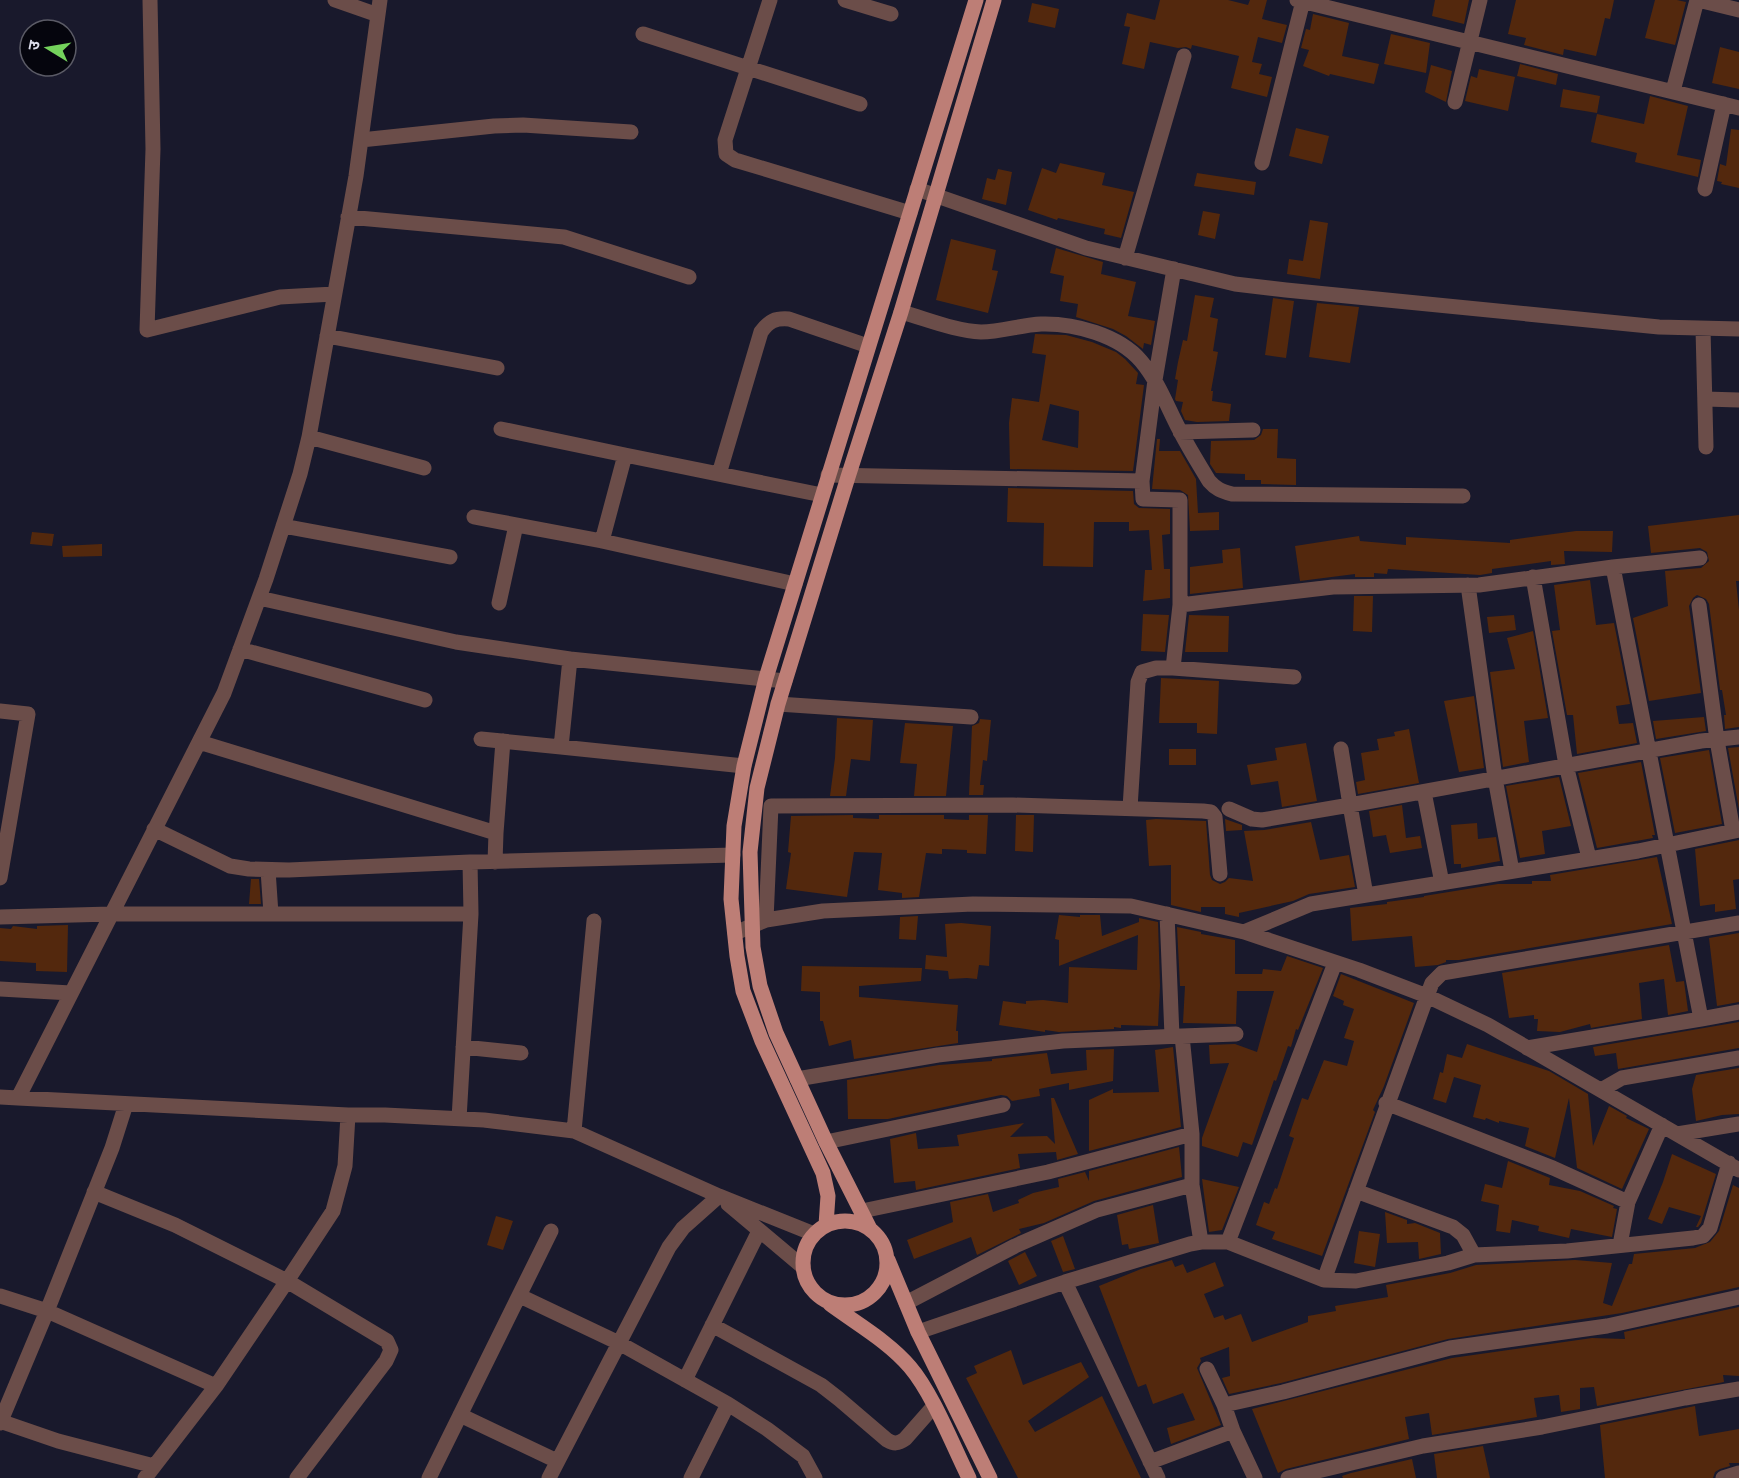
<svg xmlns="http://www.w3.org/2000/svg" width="1739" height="1478" font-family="Jost,'Noto Sans Devanagari',sans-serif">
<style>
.building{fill:#53280d;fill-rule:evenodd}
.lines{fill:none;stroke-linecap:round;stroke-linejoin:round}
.minor{stroke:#6b4d49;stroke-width:15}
.primary{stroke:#bd7e76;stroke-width:15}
</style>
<rect width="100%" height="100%" fill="#19192c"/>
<path class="building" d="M1160 0H1228L1248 5 1250 0H1267L1262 19 1287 25 1282 43 1258 37 1252 62 1262 64 1259 74 1272 77 1267 97 1231 88 1239 56 1192 45 1191 49 1186 47 1178 48 1150 42 1144 69 1122 64 1130 27 1124 26 1127 13 1155 20Z
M1435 0H1469L1464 24 1432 16Z
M1516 0H1614L1610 19 1605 18 1596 56 1564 49 1563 55 1524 45 1526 38 1508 34Z
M1655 0H1677L1686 2 1675 45 1645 38Z
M1032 3 1059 9 1055 28 1028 22Z
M1313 14 1349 23 1342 56 1379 64 1374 84 1330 74 1329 76 1303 66 1309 50 1301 48 1306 29 1310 30Z
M1391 34 1430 43 1426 73 1384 64Z
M1720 47 1739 52V89L1712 83Z
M1520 64 1558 74 1556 85 1517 76Z
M1431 65 1452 71 1446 102 1425 92Z
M1479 69 1515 77 1508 111 1465 101 1471 76 1477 78Z
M1563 89 1600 96 1597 113 1560 107Z
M1650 96 1688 106 1677 155 1701 160 1698 177 1635 162 1637 153 1591 142 1597 114 1644 124Z
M1296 128 1329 136 1322 164 1289 156Z
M1731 129 1739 130V188L1721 184 1722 182 1717 181 1720 164 1726 166Z
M1060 163 1105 173 1102 185 1134 192 1121 238 1104 234 1105 229 1058 218 1057 220 1028 210 1042 168 1056 173Z
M998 169 1012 172 1006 205 982 199 987 178 995 180Z
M1197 173 1256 182 1254 195 1194 186Z
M1203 211 1220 214 1215 239 1198 235Z
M1310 220 1328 223 1320 279 1287 274 1289 259 1303 261Z
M951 239 996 250 992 270 998 271 988 313 936 300Z
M1056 248 1103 262 1101 274 1136 282 1128 316 1155 321 1151 345 1144 343 1143 349 1126 336 1113 329 1076 317 1078 304 1060 301 1064 276 1050 273Z
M1195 295 1214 298 1210 317 1218 319 1213 351 1218 352 1211 391H1213L1212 401 1231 404 1229 421 1197 422 1185 420 1181 411 1183 402 1176 401 1175 399 1178 380 1175 379 1178 362 1183 340 1187 341Z
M1273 298 1294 301 1286 358 1265 355Z
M1317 303 1359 307 1350 363 1309 357Z
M1035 334 1066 335 1092 342 1116 352 1125 359 1138 373 1136 384 1144 385 1133 471 1010 469 1009 423 1012 398 1039 402 1046 355 1032 353ZM1050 404 1079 411 1078 448 1042 440Z
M1263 429H1278L1277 458 1296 459V485L1261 484V480H1245V474L1216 473 1210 464 1211 441 1254 440 1261 435Z
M1157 439H1160L1159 451H1180L1196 479 1198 513 1219 512V530L1190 531 1188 495 1180 490 1152 489Z
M1008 488 1133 491 1134 504 1139 508 1170 509V534L1162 535 1164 569H1170V598L1143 601 1145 570H1152L1149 530 1129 531V522H1094L1093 567 1043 566 1044 523 1007 522Z
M1739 515V581H1736L1739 610V727L1725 729 1724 715H1726L1722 690H1720L1709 604 1706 599 1697 595 1693 598 1689 606 1701 693 1649 701 1633 618 1668 606 1665 571 1701 568 1709 561 1707 552 1700 548 1651 553 1648 526Z
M1576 531H1613L1612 552 1564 551 1565 564 1551 565V561L1492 569V573L1480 575 1388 569 1387 574 1374 573V577H1355V574L1300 581 1295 546 1359 536 1360 541 1406 545V537L1510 543V540Z
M32 532 54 534 52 546 30 544Z
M102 544V556L63 557 62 546Z
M1240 548 1243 588 1190 594V567L1223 563 1222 550Z
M1590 580 1596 625 1614 623 1630 704 1616 706 1619 724 1633 723 1637 743 1577 754 1573 715H1567L1552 631 1560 630 1554 585Z
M1354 596H1373L1372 632 1353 631Z
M1143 614 1169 615 1165 652 1141 651Z
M1189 615 1229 616 1228 652H1185Z
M1514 615 1516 630 1489 633 1487 617Z
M1533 631 1548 718 1524 721 1529 762 1503 767 1490 672 1515 669 1507 638Z
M1161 678 1219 681 1217 734 1197 733V723H1159Z
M1474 696 1484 768 1459 772 1444 701Z
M1704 717 1706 731 1656 739 1653 721Z
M837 718 873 720 870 761 851 759 846 796H830L835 758Z
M980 719 991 720 987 761 983 760 980 785H984L983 795H969L972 726 979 723Z
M905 723 953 726 946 796H914L917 764 900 763Z
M1409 729 1419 783 1358 794 1356 782 1365 780 1361 753 1379 750 1377 739 1395 736 1394 732Z
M1306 743 1317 801 1282 807 1278 781 1251 785 1247 765 1277 760 1275 748Z
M1739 747V809L1728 748Z
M1169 749H1196V765H1169Z
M1709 750 1722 824 1675 833 1660 758Z
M1641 762 1655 835H1652L1653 838 1597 848 1578 773Z
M1559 777 1571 826 1542 831 1545 854 1520 858 1506 786Z
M1402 805 1406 838 1420 836 1422 848 1390 853 1386 835 1373 837 1369 811Z
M853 815V818L879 819V815H944V819L969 820V815H988L986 854 967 853V850L942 849V854L926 853 919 897 902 898V893L878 890 882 853 854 852 847 897 786 889 791 853 788 852 791 816Z
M1016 815H1034L1033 852 1015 851Z
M1156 819 1206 821 1210 875 1212 880 1220 884 1225 882 1229 878 1253 881 1244 831 1264 830 1311 822 1320 860 1349 855 1355 887 1309 894 1293 901 1239 913V917L1225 914V907H1201V912L1171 905V865L1149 866 1146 820Z
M1225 819 1242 825V830L1226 831Z
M1477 823 1478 839 1496 837 1500 861 1461 868V864H1454L1451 825Z
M1739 840V879L1733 880 1736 909 1715 912V904L1700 906 1695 849Z
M1657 857 1672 924 1666 925 1459 960H1446V962L1438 965 1415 967 1412 936 1352 941 1350 908 1387 904V902L1424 897V896L1498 884H1532V881H1551L1550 875Z
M251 879H259L261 904H249Z
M1059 915 1080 917V915H1100L1102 936 1139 922V918L1158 922 1160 986 1158 1026 1121 1025V1028L1114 1027V1029L1059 1032 1045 1030V1032L999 1025 1003 1001 1026 1004V1001L1043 1000 1068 1003 1069 967 1137 970 1138 935 1059 966V940L1055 939Z
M918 916 916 940 899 939 900 917Z
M961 923 991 926 989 966 979 965 977 979 967 978 949 979 948 971 925 969 926 955 947 957 945 924Z
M68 925 67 972 36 971V963L0 961V928L11 929 13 926 37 929V926Z
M1177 927 1201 932V934L1235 940V974H1262L1263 969 1281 971 1287 956 1323 968 1298 1030 1296 1029 1291 1047 1288 1046 1276 1081 1274 1080 1252 1145 1243 1142 1238 1157 1202 1146V1138L1229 1063 1210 1064 1209 1045 1235 1044 1257 1052 1274 991H1237L1236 1024 1183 1023 1185 986H1180Z
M1739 933V1002L1717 1006 1709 938Z
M1669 945 1676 982 1684 981 1688 1011 1668 1015 1664 979 1639 983 1642 1019 1591 1028 1590 1024 1560 1032 1537 1031 1538 1019H1534V1015L1509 1018 1502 973Z
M802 966 922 968 921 981 859 986V997L958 1005 956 1031H958V1043L854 1059 851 1040 829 1046 823 1021H820V992L801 991Z
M1341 974 1414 1003 1384 1086 1373 1110 1375 1112 1322 1256 1272 1239 1275 1232 1256 1225 1264 1202 1269 1204 1275 1188 1277 1189 1294 1138 1289 1136 1302 1098 1308 1100 1324 1060 1347 1066 1354 1041 1344 1038 1354 1009 1343 1005 1344 1001 1333 996Z
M1739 1022V1048L1618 1069 1616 1053 1595 1056 1593 1047Z
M1467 1044 1549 1071 1588 1094 1593 1146 1609 1106 1627 1116 1626 1118 1649 1129 1622 1189 1577 1168 1569 1098 1555 1158 1525 1146 1529 1128 1499 1121V1123L1486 1118 1485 1120 1473 1117 1481 1085 1454 1077 1446 1103 1433 1099 1440 1072 1443 1073 1447 1054 1462 1058Z
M1173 1047 1181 1127 1089 1151V1100L1113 1089V1093L1159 1092 1155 1050Z
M1114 1049 1113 1081 1069 1090V1083L1039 1089 1040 1096 1012 1101 1007 1096 1001 1095 888 1119H848L847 1080 939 1065 992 1061V1059L1047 1053 1051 1074 1087 1070 1086 1050Z
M1739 1068V1114L1722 1115 1696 1121 1692 1089 1696 1075Z
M1051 1098H1054L1078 1154 1057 1160 1056 1152 1018 1154 1020 1168 916 1190 915 1181 894 1183 890 1139 916 1133 918 1149 959 1146 957 1135 1024 1123 1010 1137 1047 1136 1055 1144Z
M1179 1147 1182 1177 1094 1201 1044 1223 1019 1229 1021 1233 977 1255 971 1237 914 1259 907 1240 953 1222 950 1202 988 1194 993 1212 1019 1203 1018 1200 1033 1193 1059 1187 1058 1179 1085 1172 1089 1181V1171Z
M1672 1154 1716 1174 1701 1223 1698 1227H1696L1701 1216 1669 1207 1662 1224 1648 1219 1663 1182Z
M1508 1161 1550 1178 1549 1185 1580 1191 1614 1206 1613 1208 1617 1209 1612 1237 1571 1229 1569 1238 1538 1231 1539 1226 1512 1220 1510 1233 1496 1231 1499 1205 1481 1201 1485 1184 1502 1188Z
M1202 1179 1239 1187 1222 1230 1209 1232Z
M1733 1185 1739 1188V1287L1622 1313 1448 1339 1281 1383 1229 1394 1222 1378 1230 1376 1229 1347 1200 1358 1201 1361 1197 1368 1221 1425 1171 1444 1167 1428 1195 1420 1183 1393 1153 1404 1146 1384 1138 1387 1099 1286 1141 1269 1172 1260 1175 1267 1183 1264 1187 1273 1215 1262 1224 1286 1204 1294 1214 1318 1223 1315 1225 1320 1241 1314 1252 1342 1308 1322V1316L1336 1311 1335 1306 1388 1297 1386 1285 1450 1273 1476 1265 1575 1260 1612 1263 1603 1303 1612 1306 1629 1264H1632L1634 1254 1695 1248 1710 1242 1719 1231Z
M1153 1205 1159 1243 1129 1249 1128 1244 1122 1245 1117 1215Z
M1385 1212 1407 1220V1224L1415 1223 1440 1233 1441 1254 1419 1259 1418 1242 1387 1243Z
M496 1216 513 1221 503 1250 487 1245Z
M1359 1231 1380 1234 1375 1267 1354 1263Z
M1063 1236 1075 1269 1063 1272 1051 1241Z
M1025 1252 1037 1276 1019 1285 1008 1261Z
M1739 1307V1376L1723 1375 1724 1382 1597 1406 1594 1387 1580 1388V1409L1561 1412 1559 1395 1534 1398 1537 1417 1432 1435 1429 1413 1405 1417 1409 1439 1286 1469 1278 1473 1252 1409 1452 1358 1592 1338 1625 1339 1624 1332Z
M1011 1350 1023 1385 1081 1362 1089 1377 1028 1421 1035 1432 1102 1396 1141 1478H1018L966 1378 977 1373 974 1366Z
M1695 1406 1699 1436 1739 1429V1463H1729L1730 1466 1720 1469 1715 1472 1713 1478H1605L1600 1425Z
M1483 1446 1490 1478H1437L1434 1454Z
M1412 1459 1416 1478H1343L1342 1476 1351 1473Z"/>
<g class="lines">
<path class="minor" d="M150 0 153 149 147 330 280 297 334 294
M335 0 378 15
M770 0 725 140 726 154 735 160 910 213
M845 0 891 14
M1297 0 1739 108
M1698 0 1739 10
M643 34 860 104
M1673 91 1697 0
M1455 102 1480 0
M361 140 494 126 523 125 631 132
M1262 163 1303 1
M917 189 1086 248 1235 284 1286 290 1659 327 1739 329
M1705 189 1724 104
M348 217 564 237 689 277
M1125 258 1184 56
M901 312C927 319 955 331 981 332 1001 332 1021 325 1041 324 1074 323 1119 335 1141 361 1158 381 1167 406 1179 429 1188 447 1199 464 1209 481 1216 489 1221 491 1232 494L1463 496
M1703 329 1706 447
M327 336 497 368
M1705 399 1739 400
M501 429 625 455 602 541
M1180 432 1253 430
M309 437 424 468
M625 455 822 495
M719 474 761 332C769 321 775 318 789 319L868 346
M828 475 1142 481 1143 499 1180 500V605L1173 668H1156L1142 672 1138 682 1130 808
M1142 481 1155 380 1174 269
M474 517 602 541 795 584
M283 526 450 557
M1613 567 1700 558
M1533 577 1566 765 1589 858
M1468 585 1495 778 1512 871
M259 598 456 642 570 659 561 747 481 739
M499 603 516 525
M1180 605 1333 587 1479 585 1613 567 1701 1019 1739 1012
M1699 605 1717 740 1733 831
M240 649 425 700
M570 659 785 681
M1173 668 1294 677
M778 704 971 717
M0 711 28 714 0 878
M199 742 496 833 495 862
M561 747 744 766
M1424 792 1442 883
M1229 809 1252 819 1262 820 1350 805 1341 749
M154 829 230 866 249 869 289 870 470 862 471 914 459 1119
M496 833 503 741
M470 862 733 855
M268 870 271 914
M1366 895 1350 805 1701 741 1739 737
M1167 914 1172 1036
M0 917 111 914H471
M766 920 771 806 1013 805 1203 811 1211 812 1215 817 1220 874
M1244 932 1359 970 1427 996 1488 1025 1739 1170
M735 933 766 920 823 911 973 904 1131 906 1244 932 1311 904 1638 851 1739 830
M0 989 71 993
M1182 1036 1236 1034
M463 1047 521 1053
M1527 1048 1701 1019
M797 1079 938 1055 1063 1041 1182 1036 1192 1134V1185
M1601 1090 1622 1078 1739 1058
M0 1097 18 1098 224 693 266 579 300 474 309 437 356 176 380 0
M18 1098 348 1115H385L484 1120 574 1131 719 1196 814 1234
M1386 1103 1553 1168 1628 1202
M126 1104 112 1148 47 1311 216 1386 145 1478
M574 1131 594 921
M1677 1134 1739 1124
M826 1142 1003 1105
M1356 1191 1453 1227 1463 1235 1474 1255
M94 1192 175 1225 287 1281 216 1386
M728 1204 803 1267
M862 1211 1048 1172 1192 1134
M1228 1242 1324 1280 1356 1281 1448 1263 1474 1255 1567 1251 1693 1238 1703 1236 1710 1228 1729 1163
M1620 1245 1628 1202 1662 1125
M1324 1280 1427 996 1432 983 1442 973 1739 923
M1065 1282 1158 1478
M0 1296 47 1311 0 1423
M520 1296 619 1343 728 1404 691 1478
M906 1303 1015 1246 1097 1210 1192 1185 1201 1242
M712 1325 821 1385 839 1399 887 1440C894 1444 898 1444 905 1439L934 1406
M918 1332 1065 1282 1190 1244 1201 1242H1228L1335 963
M1207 1369 1224 1405
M685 1380 759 1231
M728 1404 767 1429 803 1456 815 1478
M460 1415 557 1461
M0 1421 58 1441 154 1466
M1233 1431 1255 1478
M1150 1462 1233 1431 1224 1405 1283 1392 1450 1348 1607 1326 1739 1297
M297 1478 386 1361 391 1350 387 1341 287 1281 333 1211 345 1166 348 1115
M429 1478 551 1231
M549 1478 669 1247 683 1228 719 1196
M1288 1478 1423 1446 1542 1427 1685 1398 1739 1389
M1723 1478 1739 1473"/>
<path class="primary" d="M803 1263a42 42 0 1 1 84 0a42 42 0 1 1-84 0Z
M826 1225 828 1196 823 1173 762 1041 743 991 737 956 731 899 734 826 744 766 766 678 976 0
M870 1229 826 1142 776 1033 760 986 753 947 750 852 757 788 778 704 848 477 901 312 994 0
M888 1260 918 1332 990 1478
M830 1304C857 1324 889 1342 910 1367 933 1394 953 1446 969 1478"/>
</g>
<g transform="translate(48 48) rotate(281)"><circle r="28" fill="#05050d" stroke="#5b5b66" stroke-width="1.5"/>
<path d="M0-4.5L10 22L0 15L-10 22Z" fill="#74d25c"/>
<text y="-9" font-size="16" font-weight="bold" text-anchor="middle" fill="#dcddeb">उ</text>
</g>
</svg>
